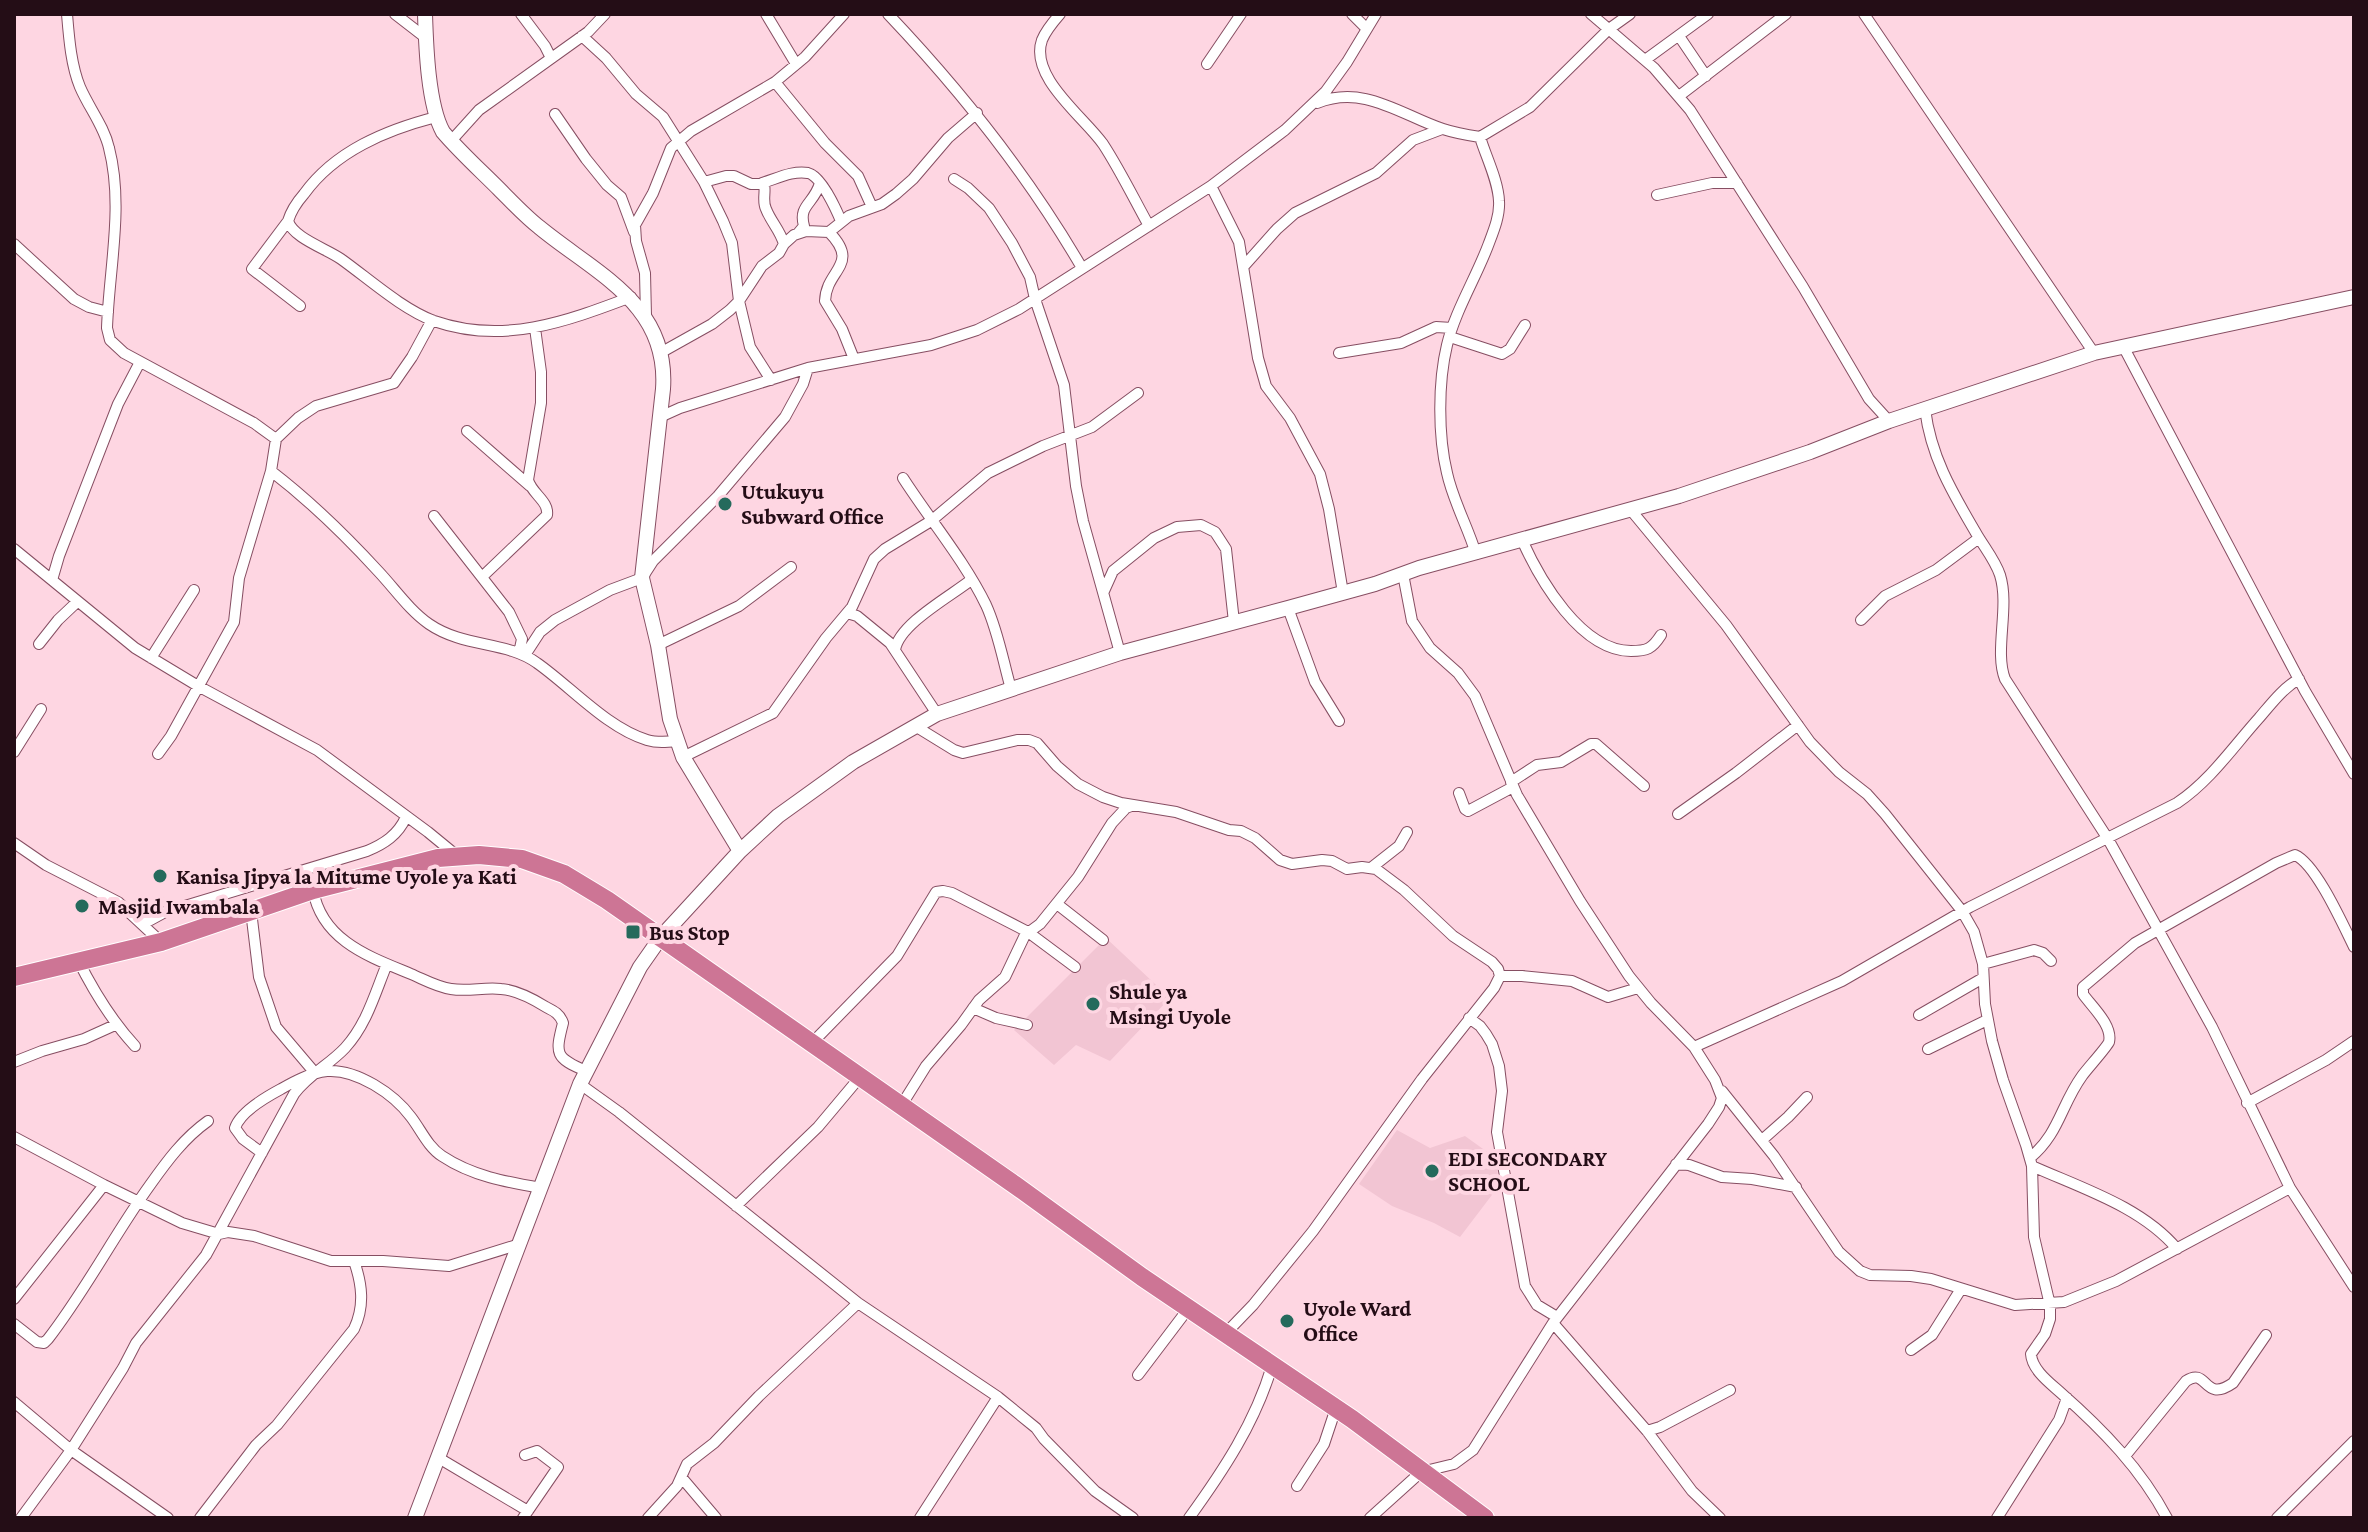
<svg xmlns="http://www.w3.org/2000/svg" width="2368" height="1532" font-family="'Crimson Pro',serif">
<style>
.built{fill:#f2c5d3}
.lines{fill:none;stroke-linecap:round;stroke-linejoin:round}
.street-casing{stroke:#864e62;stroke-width:12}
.secondary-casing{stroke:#864e62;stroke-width:16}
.highway-casing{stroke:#fff;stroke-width:20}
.street{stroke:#fff;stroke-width:10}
.secondary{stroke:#fff;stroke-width:14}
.highway{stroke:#cd7595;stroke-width:18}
.poi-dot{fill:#256a5c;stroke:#fed6e2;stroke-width:3}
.labels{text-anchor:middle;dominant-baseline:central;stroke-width:8;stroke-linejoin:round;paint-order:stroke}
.poi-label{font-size:22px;font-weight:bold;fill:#240d16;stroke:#fed6e2;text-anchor:start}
</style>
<rect width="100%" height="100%" fill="#fed6e2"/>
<path class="built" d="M1106 938 1170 998 1110 1061 1076 1045 1054 1065 1014 1030Z
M1397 1130 1430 1148 1465 1136 1497 1159 1498 1187 1460 1237 1434 1223 1392 1206 1359 1184Z"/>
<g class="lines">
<g class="street-casing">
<path id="street" d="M67 14C69 38 71 65 80 87 89 108 104 126 109 148 124 206 109 269 107 328L110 340 124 353 254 423 276 439 271 471 239 578 234 622 171 736 158 754
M395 14 426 38
M521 14 545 46 551 58
M766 14 796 64
M888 14C962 92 1028 175 1082 268
M1060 14C1053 22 1046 30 1042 40 1029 77 1084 117 1103 144 1120 170 1134 199 1149 226
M1352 14 1366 28
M1591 14 1654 68 1690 110 1803 287 1869 399 1889 421
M1864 14 2094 353
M582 36 606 58 636 94 663 117 704 182 723 221 732 243 739 301 750 347 771 380
M1679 36 1706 76
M1645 60 1708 14
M1207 64 1241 14
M775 82 825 143 858 176 872 207
M1679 96 1786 14
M1317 103C1364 84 1401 115 1443 129 1455 133 1467 135 1480 137L1530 107 1609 29 1630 14
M555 114 586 159 607 185 621 197 634 232
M436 117C386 130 335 151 304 194 297 202 291 211 288 221 293 238 327 249 341 259 369 279 402 309 434 321 503 345 565 322 631 297
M451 141 479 110 588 32 605 14
M954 179 968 188 989 208 1012 243 1030 277 1035 299 1064 385 1076 486 1083 521 1120 653
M704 182 726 176H734L751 184H764C766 192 762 201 766 209 771 222 780 230 784 244
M762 183C776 179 793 170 808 173 821 176 836 209 841 221
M1211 186 1239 242 1258 358 1266 386 1290 418 1320 474 1329 509 1343 593
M1657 195 1712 183H1737
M288 221 252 269 300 306
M799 232 804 226C798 205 814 204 820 183
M829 232C861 265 826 269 825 301L842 329 854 359
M14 244 74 299 89 307 108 312
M1244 266 1277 229 1295 213 1376 173 1413 140 1442 129
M646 316 645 273 636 241 635 225 653 193 671 148 691 131 775 82 805 57 844 14
M1450 337 1502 354 1510 349 1525 325
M2123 346 2305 691 2354 774
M662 352 712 324 730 310 739 301 762 266 779 253 784 244 794 235 806 231 829 232 849 216 882 204 896 194 913 179 948 138 977 113
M1339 353 1401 343 1436 327 1452 328
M1925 409C1931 457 1952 492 1976 533 1984 547 1995 560 2000 575 2010 607 1994 651 2005 679L2108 839 2212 1027 2290 1188 2354 1287
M660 417 680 408 808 368 931 345 977 330 1019 309 1211 186 1285 130 1326 91 1347 62 1376 14
M467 431 530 486
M276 439 298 418 316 406 394 383 412 357 432 320
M271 471C310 501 345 535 378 571 395 589 409 610 429 624 464 648 507 641 537 663 570 686 607 728 647 740 657 743 667 742 677 741
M903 478C930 520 964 560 986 605 998 631 1003 661 1011 689
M1630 509 1726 625 1810 742 1839 772 1867 794 1885 814 1962 911 1974 932 1983 964 1985 1004 1992 1041 2003 1080 2026 1145 2032 1166 2034 1237 2050 1305V1319L2045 1334 2031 1354C2032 1370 2050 1383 2061 1393 2102 1429 2141 1469 2167 1518
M434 516 509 612 522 639 519 653
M1522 540C1540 580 1581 651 1631 651 1647 651 1652 649 1661 635
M14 549 135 648 198 686 317 750 428 832 456 855
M1476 554C1468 527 1453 501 1447 473 1438 436 1438 382 1447 345 1455 311 1477 276 1489 243 1494 230 1500 215 1499 201 1498 180 1486 157 1480 137
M483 576 547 515C549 501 532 494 528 480L541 403V372L535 328
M52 580 59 556 118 404 140 362
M1104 591 1113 571 1154 538 1177 527 1201 525 1215 532 1226 549 1234 622
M1288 608 1315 682 1339 721
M847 613 857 616 890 643 937 714
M1861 620 1885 596 1936 570 1979 538
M39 644 58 620 77 602
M658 645 739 606 791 567
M895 650C899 624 951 596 971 580
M525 655 540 632 555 620 610 590 642 578 653 561 718 496 785 417 803 384 808 368
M151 658 194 590
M915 726 954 750 963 753 1017 740H1029L1037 743 1057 766 1078 784 1103 797 1121 803 1176 812 1229 830 1241 831 1255 838 1280 860 1292 864 1322 860 1332 861 1347 869 1362 867 1376 869 1404 890 1453 936 1492 962 1498 969 1500 976 1494 988 1422 1079 1313 1231 1253 1305 1225 1334
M14 752 41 709
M683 757 773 713 826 638 852 607 874 559 885 549 931 521 988 473 1043 446 1092 427 1138 393
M1511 782 1537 765 1561 762 1591 744H1596L1644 786
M1459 793 1465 809 1468 811 1513 787
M1678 814 1736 773 1798 725
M14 843 46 865 118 902 161 942
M1371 868 1399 846 1407 832
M313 890C322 941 370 957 411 974 425 980 437 987 451 989 468 992 484 987 501 989 517 990 533 999 546 1007 554 1011 560 1014 563 1023 555 1054 555 1058 586 1071
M1057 904 1103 940
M251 911 259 977 276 1027 315 1073
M143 924 165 912 367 851C384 844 398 835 406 817
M78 960C94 992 111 1020 135 1046
M1983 964 2034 950 2043 953 2051 961
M1500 976H1522L1572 981 1608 997 1638 988
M973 1008 996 1018 1027 1025
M1919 1015 1983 978
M1469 1018 1480 1026 1486 1034 1492 1044 1499 1066 1502 1091 1497 1132 1525 1286 1537 1305 1557 1317
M811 1044 897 956 936 892 943 891 952 893 1028 932 1075 967
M1694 1047 1842 981 1970 907 2177 803C2210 781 2233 747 2259 718 2271 704 2283 688 2299 679
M1928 1049 1987 1020
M14 1062 42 1051 84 1039 115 1025
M580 1084 619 1112 858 1303 998 1397 1036 1428 1044 1439 1095 1491 1133 1518
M1722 1091 1774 1156 1839 1252 1860 1271 1870 1275 1911 1276 1931 1279 2015 1305 2064 1302 2116 1281 2290 1188
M2247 1103 2326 1060 2354 1041
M901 1106 926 1066 961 1025 979 1000 1005 977 1025 935 1040 924 1078 877 1112 823 1126 808 1134 805
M14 1137 104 1185 182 1223 219 1234 228 1232 254 1236 331 1261H383L449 1266 520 1244
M1762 1140 1788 1117 1807 1097
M262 1153 243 1139 235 1128C240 1112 266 1097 281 1089 295 1081 310 1073 327 1071 357 1069 394 1094 411 1117 421 1130 428 1147 442 1156 472 1176 506 1182 541 1188
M2030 1158C2059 1134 2061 1105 2082 1076 2087 1069 2107 1047 2109 1042 2113 1025 2091 1006 2083 994V987L2135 943 2276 863 2295 855C2316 864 2343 925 2354 947
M1676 1164 1689 1165 1722 1177 1752 1179 1796 1187
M2032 1166C2081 1188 2142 1207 2177 1249
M736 1206 818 1127 860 1077
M14 1299 104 1185
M1553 1323 1647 1431 1692 1491 1720 1518
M14 1324 37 1342 44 1343 48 1339C86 1290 114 1235 150 1185 167 1161 184 1138 208 1121
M1911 1350 1932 1335 1961 1289
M1138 1375 1188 1309
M14 1402 71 1450 168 1518
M1647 1431 1660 1427 1730 1390
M2125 1456 2186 1381C2208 1366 2203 1404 2233 1383L2266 1335
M437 1457 528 1511
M682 1478 716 1518
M1297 1486 1324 1444 1336 1408
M21 1518 71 1450 123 1368 136 1343 206 1255 294 1094C308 1075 329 1065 345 1048 367 1024 375 993 387 964
M200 1518 256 1445 277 1425 354 1329C365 1306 362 1284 354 1261
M523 1518 558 1467 537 1451 525 1455
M648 1518 677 1486 687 1464 714 1443 759 1396 858 1303
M920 1518 998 1397
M1189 1518C1223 1471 1255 1423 1272 1366
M1370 1518 1421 1472 1454 1464 1473 1450 1553 1323 1708 1124 1719 1107 1722 1098 1715 1080 1694 1047 1651 1003 1629 976 1580 901 1517 795 1475 696 1458 673 1430 648 1412 621 1403 574
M1997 1518 2059 1420 2067 1398
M2277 1518 2354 1441"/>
</g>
<g class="secondary-casing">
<path id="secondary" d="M425 14C426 46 428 105 443 132 460 152 480 170 499 189 512 202 525 216 539 227 596 274 669 304 663 389L642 578 658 645 670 719 683 757 740 851
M415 1518 580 1084 640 967 661 937 740 851 778 816 853 762 937 714 1120 653 1288 608 1375 584 1419 568 1679 496 1810 452 1889 421 2094 353 2354 297"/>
</g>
<g class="highway-casing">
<path id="highway" d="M14 977 161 942 313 890 438 858 479 855 522 859 564 874 607 900 1015 1185 1142 1277 1352 1419 1485 1518"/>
</g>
<use href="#street" class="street"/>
<use href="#secondary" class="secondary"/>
<use href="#highway" class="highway"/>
</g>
<g class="poi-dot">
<circle cx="725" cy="504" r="8"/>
<circle cx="160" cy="876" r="8"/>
<circle cx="82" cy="906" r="8"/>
<rect x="625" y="924" width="16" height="16" rx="4"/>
<circle cx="1093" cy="1004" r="8"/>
<circle cx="1432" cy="1171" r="8"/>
<circle cx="1287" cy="1321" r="8"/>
</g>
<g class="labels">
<g class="poi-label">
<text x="741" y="491">Utukuyu<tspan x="741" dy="25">Subward Office</tspan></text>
<text x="176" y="876">Kanisa Jipya la Mitume Uyole ya Kati</text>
<text x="98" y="906">Masjid Iwambala</text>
<text x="649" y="932">Bus Stop</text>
<text x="1109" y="991">Shule ya<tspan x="1109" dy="25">Msingi Uyole</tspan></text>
<text x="1448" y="1158">EDI SECONDARY<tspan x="1448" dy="25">SCHOOL</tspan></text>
<text x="1303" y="1308">Uyole Ward<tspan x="1303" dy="25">Office</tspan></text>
</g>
</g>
<rect width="2368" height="1532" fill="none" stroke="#240d16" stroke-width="32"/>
</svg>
